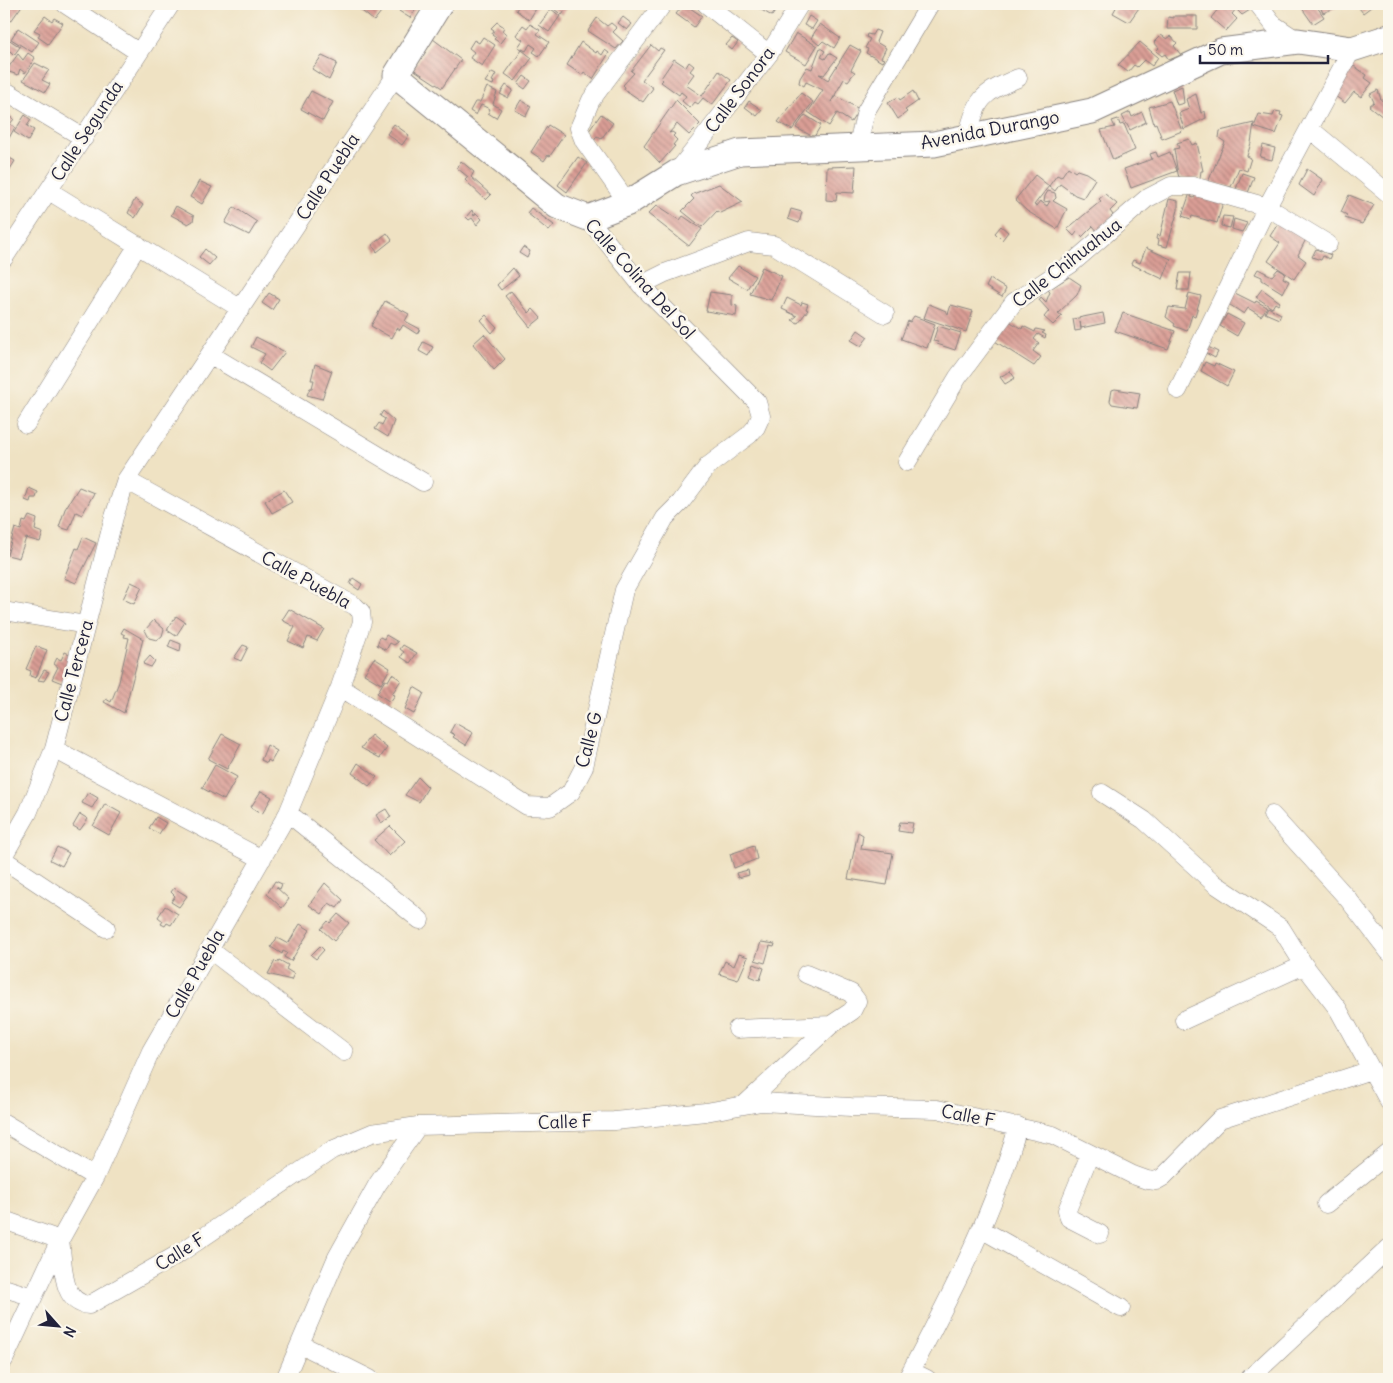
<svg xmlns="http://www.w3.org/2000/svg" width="1393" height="1383" font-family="Delius,sans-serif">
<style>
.building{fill:url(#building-back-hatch)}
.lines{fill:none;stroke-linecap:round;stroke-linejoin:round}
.street-casing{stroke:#88827f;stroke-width:19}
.secondary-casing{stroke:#88827f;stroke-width:27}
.street{stroke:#fff;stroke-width:18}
.secondary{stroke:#fff;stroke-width:25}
.labels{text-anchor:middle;stroke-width:5;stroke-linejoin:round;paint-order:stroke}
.street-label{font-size:18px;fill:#22223b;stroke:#fbf7ec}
</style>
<defs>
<pattern id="building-back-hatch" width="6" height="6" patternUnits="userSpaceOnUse" patternTransform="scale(1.25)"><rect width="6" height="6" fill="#da9e95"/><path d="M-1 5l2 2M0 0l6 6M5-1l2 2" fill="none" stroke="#b0807b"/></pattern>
</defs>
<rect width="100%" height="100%" fill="#fbf7ec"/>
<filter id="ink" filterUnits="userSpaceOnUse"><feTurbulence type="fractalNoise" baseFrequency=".02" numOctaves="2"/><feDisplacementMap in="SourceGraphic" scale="10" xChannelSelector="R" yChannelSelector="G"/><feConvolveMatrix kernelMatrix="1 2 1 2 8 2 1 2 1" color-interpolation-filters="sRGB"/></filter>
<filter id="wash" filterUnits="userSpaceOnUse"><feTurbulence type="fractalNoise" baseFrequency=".0096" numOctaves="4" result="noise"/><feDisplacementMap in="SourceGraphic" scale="20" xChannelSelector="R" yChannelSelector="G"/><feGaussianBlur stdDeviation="1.12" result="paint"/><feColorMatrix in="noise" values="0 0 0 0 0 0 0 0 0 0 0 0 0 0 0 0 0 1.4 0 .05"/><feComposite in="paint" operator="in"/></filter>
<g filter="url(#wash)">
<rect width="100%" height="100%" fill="#efe2c3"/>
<g id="blocks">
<!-- building -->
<path class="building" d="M4,4H23L11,21L4,17Z
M359,4H387L374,21L357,7Z
M404,4H410L417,8L410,18L399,11Z
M520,4H539L529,20L516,10Z
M547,4H570L562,15Z
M684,4L702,16L694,27L676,14Z
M751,4H780L772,16Z
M1118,4H1140L1141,5L1129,22L1113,13Z
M1222,4H1246L1250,10L1242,15L1236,9L1232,14L1237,19L1226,31L1211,18Z
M1299,4H1315L1324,17L1313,24Z
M1319,4H1344L1323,13Z
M1356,4H1375L1363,13Z
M551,9L560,16L549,32L539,25Z
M45,16L52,21L54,18L63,23L48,44L38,37L40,33L34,30Z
M809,16L817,21L812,29L804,25Z
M1174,16H1197V29H1167L1168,17L1174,18Z
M623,17L632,24L627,30L618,23Z
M597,18L607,26L611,23L617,28L613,32L623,41L616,49L588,31Z
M497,22L504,27L502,31L507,34L500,43L494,39L496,37L492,34L494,30L491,28Z
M530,24L540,30L537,34L549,42L539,56L533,52L536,48L530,44L526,51L518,47L523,40L516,35L523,25L527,28Z
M820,24L840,38L834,48L823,41L819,45L811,38Z
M18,28L39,42L32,52L11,39Z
M875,30L880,32L876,42L886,48L881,58L884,59L882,62L866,53L868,49L865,48L870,39L866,37L867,34L872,35Z
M796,33L817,46L806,64L785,52Z
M1161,35L1167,39L1171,36L1177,43L1174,46L1181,55L1169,60L1165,54L1162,56L1156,51L1159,48L1154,42Z
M4,36L20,47L14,55L10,51L4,61Z
M483,37L495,45L482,66L470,58L474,52L469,48L474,40L479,43Z
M732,38L738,42L732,50L726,45Z
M433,39L461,60L442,88L413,69Z
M581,42L596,53L597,51L602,55L605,50L609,53L593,79L584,72L582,75L567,65Z
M1140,42L1158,57L1152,66L1144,60L1137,67L1134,65L1128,72L1118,65Z
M651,45L658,51L660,48L664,50L642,80L653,88L643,102L624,89L625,87L623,85L634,73L631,71Z
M850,45L861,51L851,70L855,72L848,81L844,79L831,102L836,96L859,109L851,122L837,113L829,126L808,112L823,90L806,82L804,86L799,83L800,78L807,67L812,69L820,48L825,51L821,57L825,59L829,53L837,58L824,75L819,74L828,80Z
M522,50L532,58L515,81L505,74Z
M28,53L35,58L25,73L20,69L18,75L6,71L18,54L23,60Z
M322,56L337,63L329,80L312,69Z
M674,59L686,67L689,62L694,66L690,71L694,74L686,85L702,96L719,71L731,80L712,105L703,98L698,104L695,102L690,108L682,101L686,96L681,92L679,95L661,82L663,80L661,78Z
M35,63L49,70L42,80L50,84L45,92L23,80Z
M1354,66L1367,75L1365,78L1372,83L1361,97L1354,92L1345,103L1335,96L1350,68Z
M492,72L496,74L492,81L494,82L493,85L485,82Z
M524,76L531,81L525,89L518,84Z
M506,85L513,90L508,98L500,94Z
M1182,86L1184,103L1177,105L1172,90Z
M487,87L497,92L493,104L501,109L496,118L488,113L490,109L481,105L476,115L470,111L475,102H480Z
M1378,90L1381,100L1389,105V110L1383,117L1369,106L1374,102L1370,94Z
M311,91L333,102L323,121L301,109Z
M913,91L918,101L905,110L907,112L898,119L888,103L898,97L900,100Z
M801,93L813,102L792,130L778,122Z
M1196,94L1201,113L1205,111L1206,118L1184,129L1179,113L1189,109L1186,99Z
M521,100L531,106L526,116L515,110Z
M676,100L700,124L689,135L677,124L669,133L672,132L675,134L673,136L677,140L673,145L675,146L660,163L644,146Z
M749,101L762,110L757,116L745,107Z
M1170,101L1182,131L1162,139L1156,123L1154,124L1149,107Z
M1275,111L1281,112L1280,115L1283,116L1276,134L1254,127L1259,114L1273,116Z
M1130,112L1132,117L1142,112L1146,122L1130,130L1122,116Z
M601,114L613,123L601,139L597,136L594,141L586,135Z
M9,115L14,119L10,124L15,127L9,138L4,134V117L7,118Z
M25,115L31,120L27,126L34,130L28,141L14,132Z
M805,115L821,125L814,137L796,128Z
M1118,119L1120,125L1124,124L1135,150L1113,160L1101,130L1115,127L1112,121Z
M1254,123L1251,143L1247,156L1251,158L1247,171L1239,168L1231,187L1208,182L1225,142L1219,138L1220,131Z
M394,124L409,135L402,145L387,134Z
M548,125L564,135L550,156L548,155L544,161L531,152Z
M1189,139L1192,145L1197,143L1203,171H1201L1200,178L1188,179L1179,177L1178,174L1174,149L1179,148L1177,143Z
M1263,145L1275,148L1272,160L1260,157Z
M1156,152L1158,157L1170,152L1177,171L1131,188L1124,169L1152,159L1150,154Z
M4,155L15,161L7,174L4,172Z
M578,157L587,163L567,192L558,185Z
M461,161L474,172L471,177L491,195L486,200L465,180L468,177L457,168Z
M856,166L854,193L837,192L836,201L826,200L827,167Z
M1068,167L1075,172L1077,170L1086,173L1095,179L1083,198L1075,195L1060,184L1055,191L1049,186L1034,205L1036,206L1040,201L1047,206L1050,201L1044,202L1045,196L1048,191L1055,193L1056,198L1053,201L1067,209L1057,229L1027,211L1015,200L1035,175L1049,186L1057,175L1061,177Z
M1307,169L1323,180L1314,196L1299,185Z
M1242,173L1254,177L1248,193L1236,189Z
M199,181L212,187L202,204L190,197Z
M719,184L743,202L720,213L717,211L702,227L682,211L694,199L691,196L693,194Z
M1190,193H1192L1191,197L1194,198L1196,194L1223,202L1217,223L1192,216L1191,219L1182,216Z
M1105,194L1117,204L1110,211L1113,215L1098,232L1093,226L1082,237L1077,232L1074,236L1067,229L1101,201L1099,199Z
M1349,195L1374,205L1362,224L1345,218L1347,215L1341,212Z
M135,199L143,205L135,218L128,213Z
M1169,199L1178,201V210L1167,247L1158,245L1159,240L1156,239L1157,235L1160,236Z
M657,205L680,220L683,216L702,229L689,246L648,214Z
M176,206L194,216L193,221L188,224L171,215Z
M234,207L257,222L249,235L225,223Z
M531,208L554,225L549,231L527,213Z
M791,209L802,212L799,223L788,219Z
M472,210L474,216L476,213L482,219L477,225L472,218L469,220L466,217Z
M1223,216L1233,217L1230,228L1221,226Z
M1234,219L1247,223L1242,232L1232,229Z
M1281,219L1306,239L1298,255L1306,261L1294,279L1268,261L1280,243L1270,236Z
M1001,226L1008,232L1002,240L995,233Z
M387,233L392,240L377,252L372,245Z
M523,247L530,251L527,258L519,253Z
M1146,248L1171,259L1163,279L1131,264L1133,260L1140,263Z
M205,249L215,258L209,265L199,257Z
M1316,249L1331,255L1329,259L1323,256L1321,260L1312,257Z
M738,266L755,276L747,289L728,278Z
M762,267L782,276L771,300L750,294Z
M513,268L519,276L501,290L497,285Z
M1258,269L1272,276L1278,269L1285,273L1283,278L1289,281L1283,293L1262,280V277L1255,274Z
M1180,273H1191L1189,290H1177Z
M1069,277L1081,285L1077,295L1058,313L1062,316L1053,325L1044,317L1049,311L1039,300L1041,297L1046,302L1050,292L1048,290Z
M990,279L1006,289L1002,297L986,287Z
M1262,289L1280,302L1278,305L1275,303L1272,308L1256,297Z
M511,291L529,313L533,309L541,318L530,327L505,296Z
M710,292L732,295V305L737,306L736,316L706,311Z
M1233,292L1255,303L1256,301L1267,307L1261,316L1248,308L1244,314L1227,303Z
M269,293L279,299L272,310L262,303Z
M1189,293L1201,296L1195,316L1192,315L1187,331L1174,326L1175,324L1166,317L1169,307L1185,309Z
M787,298L801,305L802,302L808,304L806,309L808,310L798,323L792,320L797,316L782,309Z
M385,301L409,314L405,321L420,329L417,334L403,325L400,330L397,328L392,338L371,326Z
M929,304L946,311L948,314L951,305L973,311L966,332L924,318Z
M1268,307L1281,314L1279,319L1265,313Z
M1103,313L1105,323L1081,328L1080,321L1081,330L1075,331L1073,319Z
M1123,313L1175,331L1168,349L1115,331Z
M1227,314L1244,323L1237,336L1220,326Z
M486,315L497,327L492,333L481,320Z
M914,316L935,324L927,348L901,339L908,321L910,322Z
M1009,321L1022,329L1023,326L1035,332L1036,329L1045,331L1042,333L1046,335L1045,338L1038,334L1034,339L1039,343L1033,351L1041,357L1034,366L990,338Z
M938,326L961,333L955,350L937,344L938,342L933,341Z
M858,330L868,337L861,346L851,340Z
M484,334L505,359L494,370L473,344Z
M256,337L285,352L270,371L259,363L265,354L251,347Z
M423,342L433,347L428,356L419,351Z
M1206,346L1218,352L1215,358L1204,352Z
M1205,362L1214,366L1215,363L1234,372L1227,386L1201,371Z
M315,364L332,371L322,399L307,395L310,388H312L314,380H311Z
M1010,371L1015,378L1005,384L1000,377Z
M1115,389L1140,393L1137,408L1112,404L1110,401L1112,390Z
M383,411L394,421L388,437L375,429L379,423L382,425L385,419L380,416Z
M79,487L94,493L82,515L76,512L69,530L59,527L65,509Z
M29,488L38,492L36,498H31L30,502L25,500Z
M284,490L292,502L272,513L265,501Z
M29,516L37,519L35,530L43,533L40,542L26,538L19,558L7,555L15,528L21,530L23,521L26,522Z
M83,537L96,543L76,583L64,578L76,548L78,549Z
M353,578L362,584L359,590L350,584Z
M131,582L142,587L134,604L123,599Z
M289,609L324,629L317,641L308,637L303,648L288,641L295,627L282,620Z
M176,616L185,622L176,636L167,630Z
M154,620L164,629L162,636L157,640L149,638L145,630Z
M124,628L143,639L124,713L104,702L106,699L111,702L119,682L129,638L124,637L125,635L121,633Z
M386,635L398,642L394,645L390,643L386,650L377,645L380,637L384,639Z
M171,640L181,644L180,652L168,647Z
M243,645L248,647L241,661L234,658Z
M403,645L417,653L410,663L401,657L404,652L400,649Z
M36,646L47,650L36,678L30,676L31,671L26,669Z
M65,652L74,656L62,683L52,679L58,667L54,664L57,658L61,660Z
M150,656L155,661L151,667L143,664Z
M374,658L390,668L381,684L364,674Z
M44,670L49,672L44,681L38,680Z
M392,674L401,680L392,694L395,695L390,702L377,693L385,680L388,681Z
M414,687L424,693L414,714L405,709Z
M455,723L473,733L466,745L453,737L455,735L450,732Z
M222,734L241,744L227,769L208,759Z
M371,735L387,748L380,758L361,748Z
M267,745L277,751L271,762L268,760L267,763L261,760Z
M358,763L377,777L369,786L352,773Z
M215,765L237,777L224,800L202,788Z
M418,777L428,787L419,802L405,795Z
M261,791L272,797L262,814L251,807Z
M88,792L98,798L92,808L82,803Z
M105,804L121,813L109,835L93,826Z
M386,809L391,817L381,823L376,815Z
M80,814L88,819L80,830L73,826Z
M156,817L166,823L159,834L149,828Z
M900,822L913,823L911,833L898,831Z
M390,826L405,841L389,856L374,840Z
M858,832L863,835L861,849L893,853L887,885L848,879Z
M754,846L757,859L734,868L730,854Z
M57,847L69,853L62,866L50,860Z
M748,870L749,875L738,878L736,873Z
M275,881L282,884L280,889L276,887L289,899L282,908L267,894Z
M325,883L343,900L337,908L329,903L322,914L309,905Z
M174,888L187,896L179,907L171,902L175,896L171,892Z
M165,906L178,914L171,925L167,923L165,926L161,924L163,921L158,917Z
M338,914L349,923L334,941L321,929L328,921L330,923Z
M300,924L310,930L291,961L284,957L287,953L283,951L282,954L271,947L277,938L288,944Z
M761,942L775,944L774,947L770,946L765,963L755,960Z
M320,946L324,950L316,959L311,955Z
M739,954L748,957L738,980L719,974L725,961L734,966Z
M279,960L288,965L286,969L294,974L291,980L268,974L275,961L277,963Z
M754,964L764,968L760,980L750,976Z"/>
</g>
</g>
<g filter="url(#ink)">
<use href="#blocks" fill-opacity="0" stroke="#88827f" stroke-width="1"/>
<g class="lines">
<defs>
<path id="street" d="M65,4L138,52
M706,4L769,54
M1258,4L1274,25L1298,41
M4,90L84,138
M1310,129L1389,194
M967,137C978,98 980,94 1018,78
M857,148L866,111L930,4
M676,173L769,54L800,4
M49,191L241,309
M628,203L584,141L579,128L591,100L663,4
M4,258L171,4
M641,285L665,273L749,242L774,245L885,314
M211,355L423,482
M1178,390L1267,207L1352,49
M26,424L138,245
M907,462L958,377L1014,302L1071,264L1146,199L1171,186H1193L1267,207L1328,244
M4,611L86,625
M340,687L527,806L550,807L571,792L584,767L624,590L665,518L681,502L708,466L749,435L756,427L761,416L757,402L641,285L588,218
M54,749L262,859
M1102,793L1144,820L1215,884L1281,928L1304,965L1338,1009L1389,1102
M288,813L420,920
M1272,815L1348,899L1389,952
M4,855L28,813L54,749L114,517L126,480L396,75
M4,860L106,928
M210,950L344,1052
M1184,1020L1304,965
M737,1029L831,1025
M744,1105L831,1025L852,1011L857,1001L851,993L806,974
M4,1123L95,1177
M1090,1154L1067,1210L1069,1218L1100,1234
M1326,1204L1389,1153
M4,1220L60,1240C64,1264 60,1303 89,1305L180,1253L332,1150L372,1133L418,1126L614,1121L706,1112L761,1102L851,1107L937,1109L1053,1135L1133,1175L1147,1180L1156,1181L1163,1177L1220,1119L1371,1070
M981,1229L1121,1308
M4,1288L33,1297
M300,1344L370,1379
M4,1360L60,1240L95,1177L151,1051L288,813L340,687L362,622L361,612L355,606L126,480
M911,1371L927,1379
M285,1379L337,1257L377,1185L418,1126
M907,1379C949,1298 994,1215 1018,1126
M1249,1379L1389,1248"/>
<path id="secondary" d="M440,4L396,75L557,206L588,218L628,203L676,173L740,152L934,144L1092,111L1221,51L1298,41L1352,49L1389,37"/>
</defs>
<!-- street casing -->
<use href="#street" class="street-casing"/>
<!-- secondary casing -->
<use href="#secondary" class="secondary-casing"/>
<!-- street -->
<use href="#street" class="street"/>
<!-- secondary -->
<use href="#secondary" class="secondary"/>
</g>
</g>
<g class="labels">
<!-- street labels -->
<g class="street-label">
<text transform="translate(740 90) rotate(-53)" y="6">Calle Sonora</text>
<text transform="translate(990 130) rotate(-11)" y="6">Avenida Durango</text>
<text transform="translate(87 131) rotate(-57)" y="6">Calle Segunda</text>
<text transform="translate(328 177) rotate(-57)" y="6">Calle Puebla</text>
<text transform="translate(1067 263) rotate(-38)" y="6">Calle Chihuahua</text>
<text transform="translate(640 279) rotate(48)" y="6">Calle Colina Del Sol</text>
<text transform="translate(306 580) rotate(29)" y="6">Calle Puebla</text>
<text transform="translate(74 671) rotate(-75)" y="6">Calle Tercera</text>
<text transform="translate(589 740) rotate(-75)" y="6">Calle G</text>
<text transform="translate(195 974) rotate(-60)" y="6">Calle Puebla</text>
<text transform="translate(968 1116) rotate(11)" y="6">Calle F</text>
<text transform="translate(565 1122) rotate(-2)" y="6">Calle F</text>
<text transform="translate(180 1252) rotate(-32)" y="6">Calle F</text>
</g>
</g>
<!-- margin -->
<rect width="1393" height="1383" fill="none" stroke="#fbf7ec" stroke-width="20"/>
<!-- north arrow -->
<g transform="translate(58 1326) rotate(117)" stroke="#fbf7ec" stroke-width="4" paint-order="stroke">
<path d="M0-4L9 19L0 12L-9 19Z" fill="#22223b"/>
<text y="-8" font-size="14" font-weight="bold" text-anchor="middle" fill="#22223b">N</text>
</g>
<!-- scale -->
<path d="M1200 55v8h128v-8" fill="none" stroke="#22223b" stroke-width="2.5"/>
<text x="1208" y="55" font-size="15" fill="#22223b" stroke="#fbf7ec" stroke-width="4" paint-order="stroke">50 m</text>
</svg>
